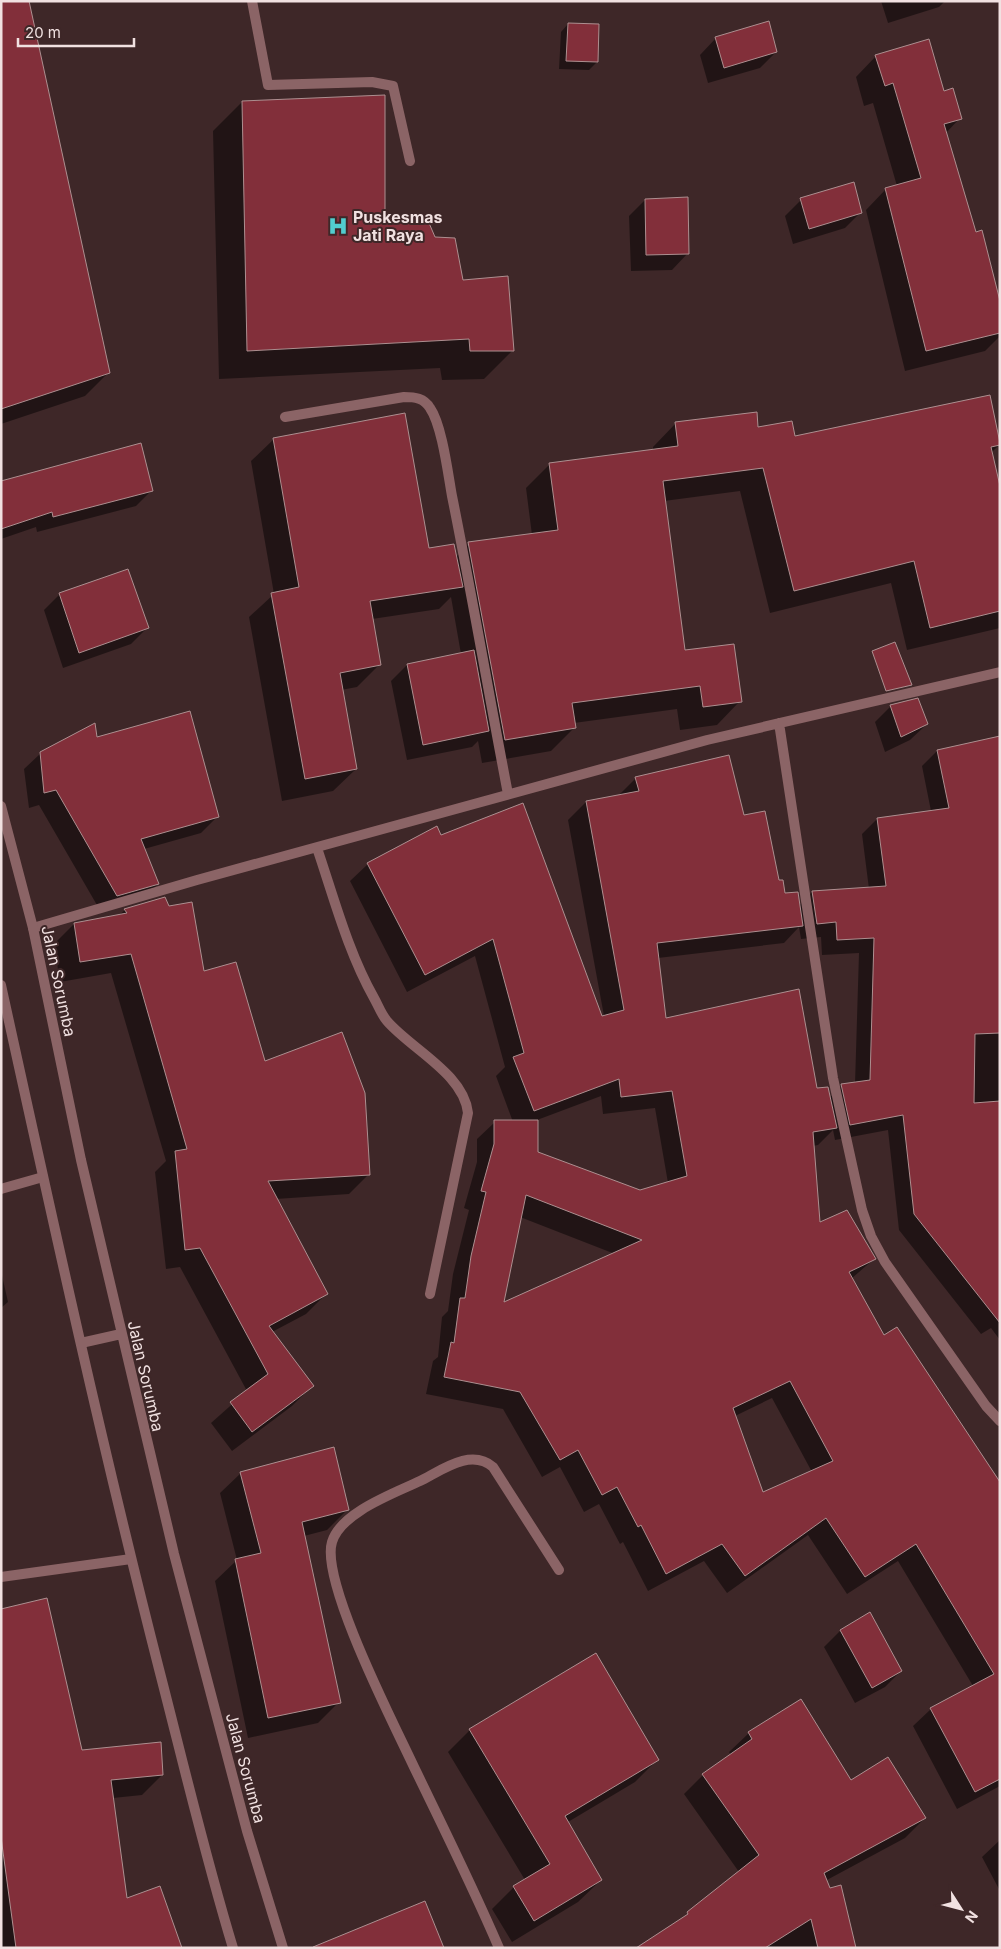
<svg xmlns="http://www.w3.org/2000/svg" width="1001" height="1949" font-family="Inter,sans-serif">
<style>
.shadow{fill:#0007;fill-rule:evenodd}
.building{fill:#822f3a;stroke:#ad8f90;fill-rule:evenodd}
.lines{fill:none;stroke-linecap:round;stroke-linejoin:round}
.service{stroke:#8b6466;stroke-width:10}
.minor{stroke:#8b6466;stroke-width:10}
.tertiary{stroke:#8b6466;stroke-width:10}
.labels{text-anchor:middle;stroke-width:4;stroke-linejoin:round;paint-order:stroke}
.poi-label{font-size:16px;font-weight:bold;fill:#f1e1e1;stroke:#3e2728;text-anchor:start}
.street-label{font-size:16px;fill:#f1e1e1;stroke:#3e2728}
</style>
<rect width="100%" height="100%" fill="#3e2728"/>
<!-- shadow -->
<path class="shadow" d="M1,1L108,373L85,396L1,424Z
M881,1H945L939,7L888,23Z
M568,24L597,62L589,70L559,69L561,32Z
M716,38L776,52L760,68L708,83L700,55Z
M876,56L943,92L960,118L946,133L975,233L1000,306V336L985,351L905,371L866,210L886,189L897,186L873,103L864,106L856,77Z
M242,102L384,216L434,238L462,281L513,350L484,379L442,380L440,368L219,379L213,131Z
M645,200L688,253L672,270L631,271L629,216Z
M801,200L861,212L845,228L793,244L785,216Z
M676,423L757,428L794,438L999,445L991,453L1000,491V628L907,650L891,583L770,613L740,491L664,501L684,652L740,701L717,725L680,730L677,709L574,723L575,727L551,751L482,763L478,741L472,747L407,760L391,681L407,665L461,654L451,597L439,609L372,619L379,665L357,687L341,690L356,769L333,791L282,801L249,617L274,594L251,461L274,439L428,549L456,557L469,544L532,535L526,488L550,464L653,450V447Z
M140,444L152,490L136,506L37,532L36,527L1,539V482Z
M60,594L147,628L131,644L63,668L44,610Z
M891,706L927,724L910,740L885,752L875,722Z
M1000,738V1340L991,1328L981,1334L899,1230L888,1130L835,1140L833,1130L818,1145L813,1146L819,1224L874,1259L851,1279L1000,1628V1786L957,1809L913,1726L931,1709L973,1686L898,1561L847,1594L808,1535L727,1593L704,1561L648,1591L623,1542L620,1544L599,1504L584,1512L560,1467L542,1477L503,1409L426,1394L433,1361L438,1357L442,1317L448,1311L453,1274L469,1210L464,1208L477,1162V1139L495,1122H513L496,1076L505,1067L475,956L407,992L350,881L368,864L440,837L601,1017L604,1016L568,820L586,802L618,796L636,778L743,817L784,894L799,906L812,892L869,889L862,834L877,819L931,811L922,766L937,751ZM799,927L801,939L821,937L822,955L859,953L855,1084L842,1086L829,1098L816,1090L665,1019L658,958L784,943ZM601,1096L603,1114L655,1108L668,1183L640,1191L537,1153V1120ZM520,1217L615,1254L502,1304ZM772,1398L812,1472L763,1493L735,1416Z
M96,739L217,817L201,833L144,849L158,884L142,900L101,912L39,805L29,808L24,769L41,753Z
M164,898L203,973L264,1063L369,1174L349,1194L276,1199L326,1294L306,1314L272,1332L312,1386L292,1406L232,1451L211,1423L247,1391L180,1267L166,1269L155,1172L166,1161L111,973L60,982L54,944L74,924L118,916L125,910Z
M1,1271L8,1302L1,1308Z
M241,1473L348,1509L327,1530L304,1536L339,1702L318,1723L248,1738L215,1581L237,1560L220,1493Z
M1,1610L81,1751L162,1775L142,1795L113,1798L126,1899L181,1948H1Z
M840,1631L901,1671L885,1687L855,1703L824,1647Z
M470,1730L657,1760L635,1782L568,1822L601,1880L578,1902L512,1942L492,1909L514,1887L525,1880L448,1752Z
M749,1733L925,1818L905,1838L825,1881L855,1948H639L679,1921L739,1872L684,1794L703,1775L731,1755L729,1752Z
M1000,1840V1891L982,1857Z"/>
<!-- building -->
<path class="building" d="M1,1H29L110,373L1,409Z
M769,21L777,52L724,68L715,37Z
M568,23L599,24L598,62L566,61Z
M929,39L944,91L953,88L962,119L944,124L976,232L982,230L1000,301V333L926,351L885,188L921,178L893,83L885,86L875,55Z
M385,95V214L426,216L435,237L455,238L463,280L508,276L514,351H470L469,339L247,351L242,101Z
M854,182L862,213L809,229L800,198Z
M688,197L689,254L646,255L645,199Z
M990,395L1000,443V445L991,447L1000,486V611L930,628L914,561L794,591L763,468L663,481L685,650L734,644L742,702L703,707L700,686L572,703L576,728L505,740L468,542L558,530L549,463L678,446L675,422L757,412L758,427L792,421L795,436Z
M405,413L429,548L454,544L463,587L370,601L381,665L340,673L357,769L305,779L271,593L299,587L273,438Z
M141,443L153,491L53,517L52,512L1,529V481Z
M128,569L149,628L79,653L59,593Z
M895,642L912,685L886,691L872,651Z
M474,650L489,731L423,745L407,664Z
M918,698L928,724L901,737L890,705Z
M190,711L219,817L141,839L159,884L117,896L56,790L44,793L40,752L95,723L97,737Z
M1000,736V1033L975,1034L974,1103L1000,1101V1323L914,1214L903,1115L850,1125L841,1084L870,1080L874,938L837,940L836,922L817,924L812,891L886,886L877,818L949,808L937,750Z
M729,755L744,815L765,811L779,880H783L785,893L798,892L803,926L657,943L666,1018L799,989L817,1088L828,1087L837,1128L813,1132L820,1222L847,1210L876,1259L849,1272L884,1335L897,1327L1000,1482V1779L975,1792L930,1708L994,1674L916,1544L865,1577L826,1518L745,1576L722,1544L666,1574L641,1525L638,1527L617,1487L602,1495L578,1450L560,1460L520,1392L444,1377L451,1342L454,1343L460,1298H465L471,1256L486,1192L481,1191L494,1144V1120H538V1152L640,1190L687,1176L672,1091L621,1097L619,1079L534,1111L513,1057L524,1053L493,939L425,975L367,863L437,826L441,835L523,803L602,1016L624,1010L586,801L639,791L635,777ZM526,1195L642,1240L504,1302ZM790,1381L833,1461L763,1492L733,1408Z
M165,897L169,906L192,902L204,971L236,962L265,1061L342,1032L365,1093L370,1175L268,1181L328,1294L269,1326L314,1386L252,1432L230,1402L268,1374L200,1248L185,1250L175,1151L187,1149L131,954L80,962L74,923L127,913L124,909Z
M334,1447L349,1510L302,1522L341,1703L268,1718L235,1559L261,1553L240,1472Z
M47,1598L82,1750L161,1742L163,1775L111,1780L127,1898L160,1886L182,1948H16L1,1837V1609Z
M870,1612L902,1671L872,1688L840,1630Z
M596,1653L659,1760L565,1816L602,1880L534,1921L513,1886L550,1864L469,1729Z
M801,1699L851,1780L888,1757L926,1818L824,1873L830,1888L841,1885L856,1948H818L811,1919L765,1948H636L688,1914L687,1912L759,1855L702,1774L752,1739L748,1732Z
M425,1901L444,1948H313V1947Z"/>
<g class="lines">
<!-- service -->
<path class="service" d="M252,1L268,85L372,82L393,86L410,161"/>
<!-- minor -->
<path class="minor" d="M285,417L404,397C415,397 424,398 430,408C442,425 448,474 452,496C472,595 489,695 508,794
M779,723L833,1078L862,1210L871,1236L885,1262L986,1406L1000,1421
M317,848C334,898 348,952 374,998C378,1005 381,1014 387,1021C411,1049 464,1074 468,1113L430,1294
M33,928L197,880L707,740L1000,672
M1,1189L43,1177
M1,1577L131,1559
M499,1948C473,1887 443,1827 414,1767C395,1726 320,1581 332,1542C341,1512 395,1493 420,1481C442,1470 471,1448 493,1467L559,1570"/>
<!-- tertiary -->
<path class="tertiary" d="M1,806L33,928L81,1160L174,1554L247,1831L283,1948
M1,985C51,1213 101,1442 159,1669C183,1762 205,1856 233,1948
M81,1343L121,1334"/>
</g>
<!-- icons -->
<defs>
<symbol id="hospital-bare" viewBox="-9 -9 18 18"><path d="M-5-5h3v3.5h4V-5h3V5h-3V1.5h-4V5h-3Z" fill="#52cdce" stroke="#3e2728" stroke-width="2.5" paint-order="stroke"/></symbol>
</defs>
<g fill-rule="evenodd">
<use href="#hospital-bare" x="324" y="212" width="28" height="28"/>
</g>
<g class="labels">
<!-- poi labels -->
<g class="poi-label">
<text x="353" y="223">Puskesmas<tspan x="353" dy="18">Jati Raya</tspan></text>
</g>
<!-- street labels -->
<g class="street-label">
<text transform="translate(59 981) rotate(78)" y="6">Jalan Sorumba</text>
<text transform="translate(146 1376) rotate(77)" y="6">Jalan Sorumba</text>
<text transform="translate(246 1768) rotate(75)" y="6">Jalan Sorumba</text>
</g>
</g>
<!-- border -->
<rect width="1001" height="1949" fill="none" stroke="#f1e1e1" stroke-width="5"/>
<!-- north arrow -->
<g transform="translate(961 1909) rotate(126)" stroke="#3e2728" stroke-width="4" paint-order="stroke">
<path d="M0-4L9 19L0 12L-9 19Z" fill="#f1e1e1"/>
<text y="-8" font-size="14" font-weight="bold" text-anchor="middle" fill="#f1e1e1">N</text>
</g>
<!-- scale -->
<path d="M18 38v8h116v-8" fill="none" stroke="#f1e1e1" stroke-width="2.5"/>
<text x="25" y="38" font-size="15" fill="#f1e1e1" stroke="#3e2728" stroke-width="4" paint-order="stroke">20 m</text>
</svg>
